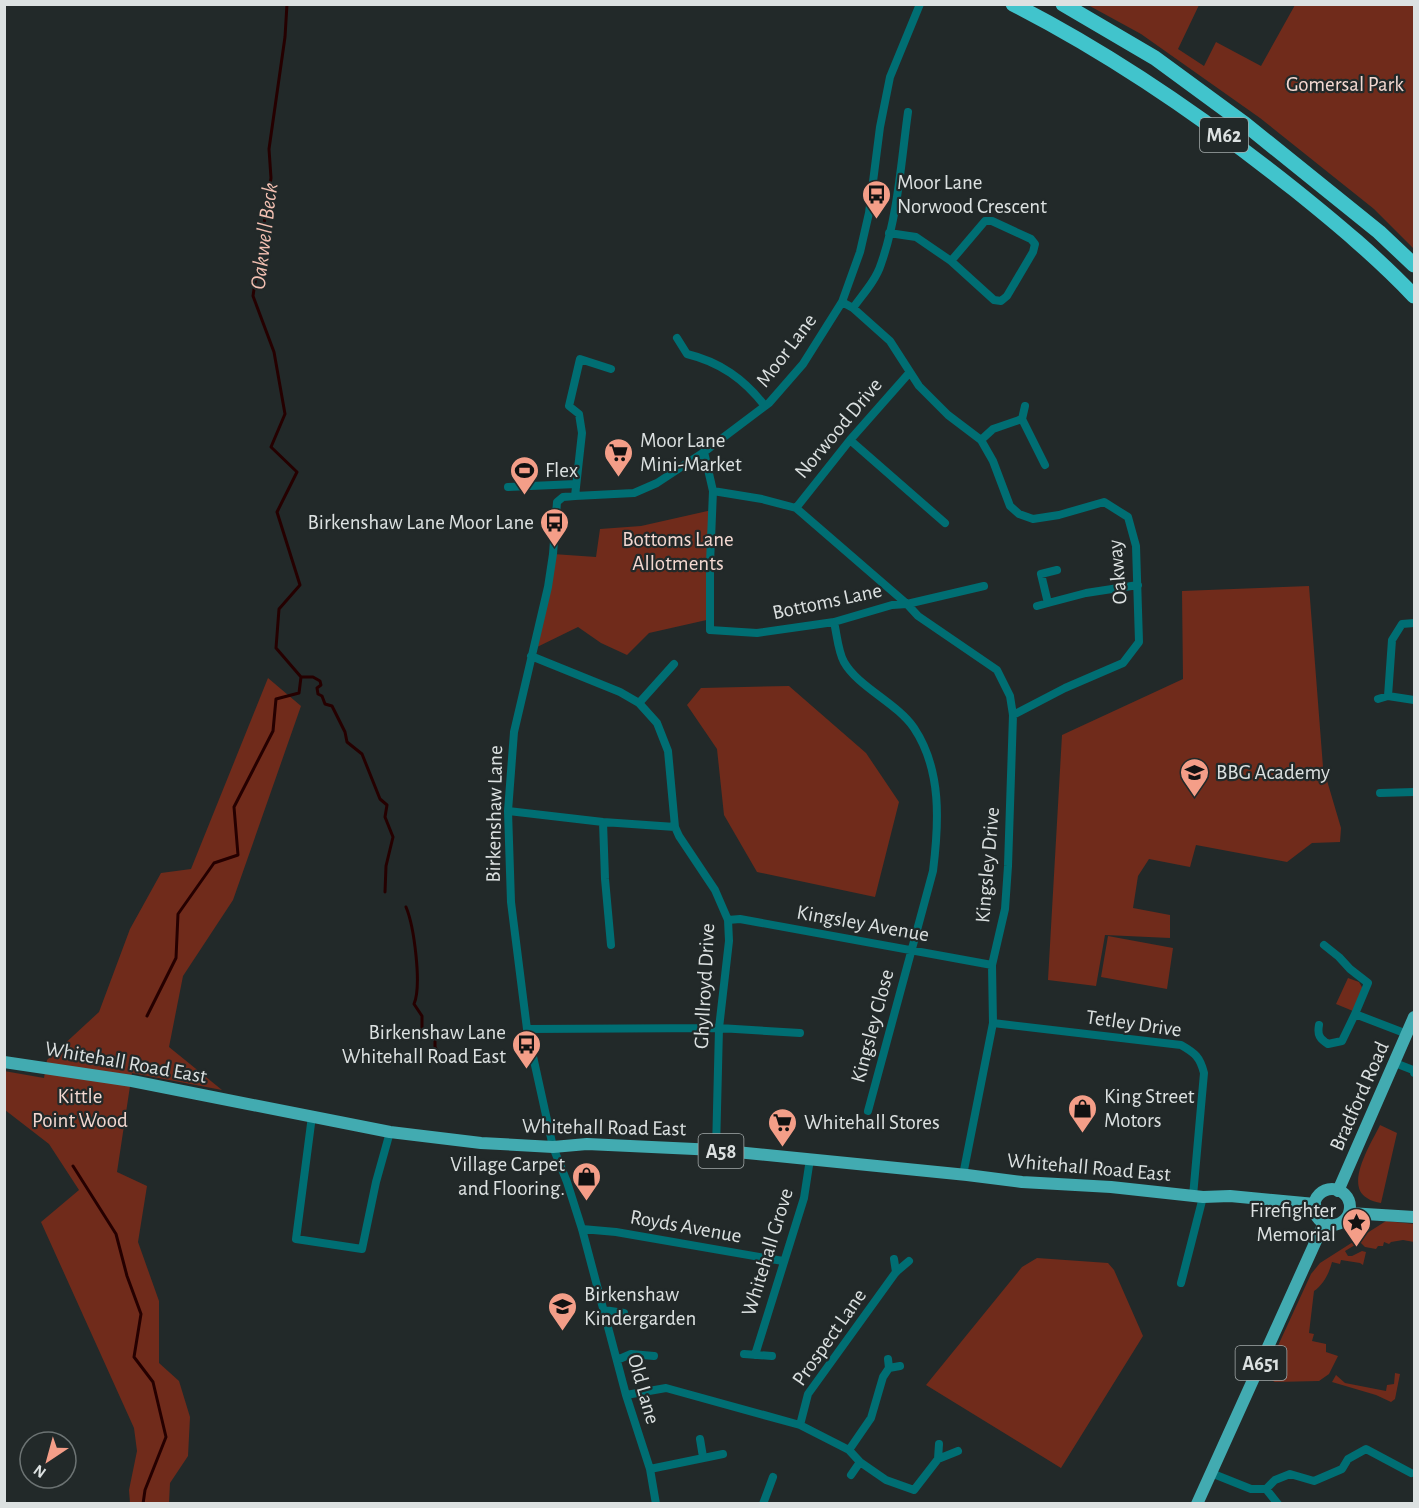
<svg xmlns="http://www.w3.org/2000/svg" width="1419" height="1508" font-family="'Alegreya Sans',sans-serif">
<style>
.green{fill:#702b1b}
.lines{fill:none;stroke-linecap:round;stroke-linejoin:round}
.stream{stroke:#250000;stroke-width:3}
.street{stroke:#006e73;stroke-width:8}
.primary{stroke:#42abb1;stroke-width:12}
.highway{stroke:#41c4cc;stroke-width:15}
.labels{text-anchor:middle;stroke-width:4.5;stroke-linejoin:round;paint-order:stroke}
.shield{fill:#222929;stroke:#a4aaaa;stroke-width:1.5}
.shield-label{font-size:20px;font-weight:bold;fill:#dce1e1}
.park-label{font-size:21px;fill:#f3d8d1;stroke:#222929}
.poi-label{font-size:21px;fill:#dce1e1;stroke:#222929;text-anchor:start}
.street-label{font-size:21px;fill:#dce1e1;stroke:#222929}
.water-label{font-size:22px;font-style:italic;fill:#f3c0b2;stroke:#222929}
</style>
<rect width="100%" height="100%" fill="#222929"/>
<!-- green -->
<path class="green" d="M1088,5H1199L1178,49L1204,66L1216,42L1261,66L1295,5H1414V249L1374,209L1260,118L1141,34Z
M712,510L711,619L649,633L627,655L601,643L578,627L533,649L553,554L596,557L600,529L641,526Z
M1309,586L1323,767L1341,828L1340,842L1312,843L1287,862L1196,845L1190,867L1149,859L1138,876L1133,908L1170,915V938L1105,935L1096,986L1048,980L1062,735L1183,679L1182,591Z
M268,678L301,706L233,900L183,976L169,1047L222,1090L132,1073L117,1172L147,1186L138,1242L159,1301V1363L179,1381L190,1417L188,1456L170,1483L169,1503H130L129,1490L137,1451L134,1428L41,1222L79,1190L49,1144L5,1110L4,1071L44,1078L47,1060L99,1012L130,929L161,873L191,869Z
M789,686L866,753L899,802L875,897L757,872L724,815L717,749L687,705L701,688Z
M1108,936L1173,948L1167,989L1101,977Z
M1348,978L1359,982L1363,989L1353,1011L1336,1004Z
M1380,1125L1397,1133L1381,1203C1376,1202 1371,1201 1367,1198C1344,1185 1372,1142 1380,1125Z
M1386,1221L1414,1224V1242L1403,1240L1391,1242L1389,1244L1384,1242L1383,1246H1378L1376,1249L1365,1247L1360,1242L1345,1251L1348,1256H1352L1362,1251L1366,1252L1363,1265L1360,1263L1341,1260L1340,1264L1332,1262C1329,1274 1323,1285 1314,1291L1309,1333L1314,1334L1312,1341L1326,1344V1352L1338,1356L1329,1374L1319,1381L1275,1382L1264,1376L1311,1274L1320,1263Z
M1037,1258L1108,1263L1114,1270L1143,1336L1061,1468L926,1385L1022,1267Z
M1395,1373L1400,1374L1395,1399L1391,1402L1376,1395L1332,1382L1336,1375L1345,1383L1386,1391L1387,1385L1394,1384Z"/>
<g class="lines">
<!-- stream -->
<path class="stream" d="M287,4L285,37L269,149L271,178L253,296L274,352L285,414L271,447L297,472L277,512L300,585L279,609L276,648L301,677
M301,677H313L320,681L321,685L317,688L318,694L322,696L325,704L332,706L345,732L347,742L362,754L380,799L387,805L385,817L393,837L386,866L385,892
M406,907C414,926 422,985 414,1004L422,1016V1029L435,1039V1047L438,1052
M147,1016L176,958L178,914L214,863L238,855L234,807L273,731L276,699L299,693L301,677
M73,1166L116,1234L127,1276L141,1314L134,1357L153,1382L166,1437L145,1490L143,1504"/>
<!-- street -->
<path class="street" d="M889,233L916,237L951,261L985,221H992L1031,239L1035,244L1033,252L1007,296L1001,301L994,300L951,261
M842,302L853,308C863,294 876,280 881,264C898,216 901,162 908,112
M853,308L890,341L919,386L948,415L981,440L993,461L1010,506L1019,514L1033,519L1059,515L1104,502L1128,517L1136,546L1139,642L1123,663L1065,688L1013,715
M677,338L687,354C720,362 744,379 765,406
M611,369L580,359L569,406L579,414L582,433L575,496L634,493L657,483L704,452L769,403L803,364L842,302L860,252L869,213L880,127L890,77L920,4
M1022,419L1025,406
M850,440L945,523
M981,440L993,429L1022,419L1045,465
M704,452L713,491L710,563V630L757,633L834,622L892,605L907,604L984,586
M508,487L576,484
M713,491L762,499L796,508L907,604L918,616L997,670L1010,696L1013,715L1008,866L1005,909L992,965L993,1023L963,1175
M575,496L563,497L557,502L553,554L548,587L514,732L508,811L511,902L527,1029L553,1147L567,1182L582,1229L626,1395L650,1469L656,1504
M796,508L850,440L910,372
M1057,570L1041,574L1048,603L1086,593L1138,585
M1037,606L1048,603
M834,622C837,635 838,651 844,662C858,687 897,703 914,728C942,770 939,823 933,871L868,1111
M1414,623L1402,624L1392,640L1388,696L1414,700
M531,656L620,692L639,703L657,723L668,751L675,827
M1378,699L1388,696
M639,703L674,664
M1380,793L1414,792
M508,811L603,822L675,827L679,836L715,890L728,920L729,941L719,1028L716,1150
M603,822L605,879L611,945
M728,920L740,919L992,965
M1324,945L1339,957L1350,969L1368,983L1355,1014
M993,1023L1181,1045C1195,1053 1200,1057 1204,1073L1193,1196
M1319,1025C1317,1035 1320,1039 1328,1044L1342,1041L1355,1014L1407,1034
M527,1029L719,1028L800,1033
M1395,1063L1413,1070L1414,1073
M312,1116L296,1239L362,1249L376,1182L390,1132
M582,1229L616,1232L783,1261
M894,1259L896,1272
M1181,1283L1203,1197
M604,1310L624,1313
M744,1354L772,1356
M755,1355L804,1198L810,1159
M617,1360L631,1354L654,1356
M889,1368L900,1366
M626,1395L666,1388L800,1425L849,1450L860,1462L886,1480L914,1490L938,1459L958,1451
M800,1425L808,1394L896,1272L909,1261
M700,1439L703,1457
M849,1450L871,1418L883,1377L889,1368L888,1359
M938,1459L939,1444
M650,1469L723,1454
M1211,1473L1251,1489H1266L1275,1480L1290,1474L1314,1481L1342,1469L1348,1459L1366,1449L1411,1473
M851,1475L860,1462
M1266,1489L1278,1504
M763,1504L773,1477"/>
<!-- primary -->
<path class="primary" d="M4,1062L132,1081L390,1132L481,1143L553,1147L587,1144L716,1150L967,1175L1022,1182L1111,1187L1203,1197L1230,1196L1315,1204
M1314 1207a18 18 0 1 1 36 0a18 18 0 1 1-36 0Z
M1338,1191L1414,1017
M1349,1213L1414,1217
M1197,1504L1324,1223"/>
<!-- highway -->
<path class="highway" d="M1013,4C1113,55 1207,120 1295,190C1336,223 1377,257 1414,296
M1063,4L1155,58L1245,124L1379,232L1414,265"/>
</g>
<!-- icons -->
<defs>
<symbol id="bus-pin" viewBox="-11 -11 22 30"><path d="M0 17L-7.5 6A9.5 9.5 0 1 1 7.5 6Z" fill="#f49e88" stroke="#222929"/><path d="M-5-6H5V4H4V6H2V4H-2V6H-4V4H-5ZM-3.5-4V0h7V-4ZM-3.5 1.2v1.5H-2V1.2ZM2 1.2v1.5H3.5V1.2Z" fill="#111"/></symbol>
<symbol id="supermarket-pin" viewBox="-11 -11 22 30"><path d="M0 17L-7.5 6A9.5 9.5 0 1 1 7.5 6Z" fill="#f49e88" stroke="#222929"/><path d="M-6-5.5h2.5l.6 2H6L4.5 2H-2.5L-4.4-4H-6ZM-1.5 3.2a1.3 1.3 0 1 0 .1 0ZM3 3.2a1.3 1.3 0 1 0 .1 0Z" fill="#111"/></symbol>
<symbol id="stadium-pin" viewBox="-11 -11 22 30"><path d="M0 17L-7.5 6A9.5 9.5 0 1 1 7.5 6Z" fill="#f49e88" stroke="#222929"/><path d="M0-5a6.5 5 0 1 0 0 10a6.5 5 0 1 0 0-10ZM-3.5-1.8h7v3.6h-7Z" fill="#111"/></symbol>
<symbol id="school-pin" viewBox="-11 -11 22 30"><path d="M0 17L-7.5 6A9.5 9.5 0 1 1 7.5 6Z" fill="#f49e88" stroke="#222929"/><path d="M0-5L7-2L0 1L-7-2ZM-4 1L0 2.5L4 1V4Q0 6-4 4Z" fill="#111"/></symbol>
<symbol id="shop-pin" viewBox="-11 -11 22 30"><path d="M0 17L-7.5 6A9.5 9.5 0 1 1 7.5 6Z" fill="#f49e88" stroke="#222929"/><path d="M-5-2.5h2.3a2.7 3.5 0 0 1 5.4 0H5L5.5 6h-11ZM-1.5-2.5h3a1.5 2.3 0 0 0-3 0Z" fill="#111"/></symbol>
<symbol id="sight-pin" viewBox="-11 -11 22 30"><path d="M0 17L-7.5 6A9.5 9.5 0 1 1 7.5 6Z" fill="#f49e88" stroke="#222929"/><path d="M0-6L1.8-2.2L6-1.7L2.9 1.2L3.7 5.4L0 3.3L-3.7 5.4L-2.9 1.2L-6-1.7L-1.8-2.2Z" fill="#111"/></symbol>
</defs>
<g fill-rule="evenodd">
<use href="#bus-pin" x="860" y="178" width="33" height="45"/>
<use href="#supermarket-pin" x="602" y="436" width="33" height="45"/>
<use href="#stadium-pin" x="508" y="454" width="33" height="45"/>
<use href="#bus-pin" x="538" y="506" width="33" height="45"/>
<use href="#school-pin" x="1178" y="756" width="33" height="45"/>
<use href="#bus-pin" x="510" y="1028" width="33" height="45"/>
<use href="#shop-pin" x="1066" y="1092" width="33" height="45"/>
<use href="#supermarket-pin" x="766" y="1106" width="33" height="45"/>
<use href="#shop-pin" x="570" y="1160" width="33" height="45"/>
<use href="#sight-pin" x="1340" y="1206" width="33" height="45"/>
<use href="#school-pin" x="546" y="1290" width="33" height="45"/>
</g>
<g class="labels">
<!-- shield labels -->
<g class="shield">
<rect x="1200" y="118" width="48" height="34" rx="4.5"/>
<rect x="698.5" y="1134" width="45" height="34" rx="4.5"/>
<rect x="1235.5" y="1346" width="51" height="34" rx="4.5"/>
</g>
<g class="shield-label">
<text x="1224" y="142">M62</text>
<text x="721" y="1158">A58</text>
<text x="1261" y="1370">A651</text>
</g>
<!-- park labels -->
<g class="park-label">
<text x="1345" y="91">Gomersal Park</text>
<text x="678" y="546">Bottoms Lane<tspan x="678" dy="24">Allotments</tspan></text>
<text x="80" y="1103">Kittle<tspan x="80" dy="24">Point Wood</tspan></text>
</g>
<!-- poi labels -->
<g class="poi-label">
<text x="897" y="189">Moor Lane<tspan x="897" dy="24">Norwood Crescent</tspan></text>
<text x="640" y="447">Moor Lane<tspan x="640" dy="24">Mini-Market</tspan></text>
<text x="545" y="477">Flex</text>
<text x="534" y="529" text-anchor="end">Birkenshaw Lane Moor Lane</text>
<text x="1216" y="779">BBG Academy</text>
<text x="506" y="1039" text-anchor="end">Birkenshaw Lane<tspan x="506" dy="24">Whitehall Road East</tspan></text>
<text x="1104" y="1103">King Street<tspan x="1104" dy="24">Motors</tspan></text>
<text x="804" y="1129">Whitehall Stores</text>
<text x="565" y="1171" text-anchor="end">Village Carpet<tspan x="565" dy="24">and Flooring.</tspan></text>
<text x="1336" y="1217" text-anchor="end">Firefighter<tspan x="1336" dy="24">Memorial</tspan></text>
<text x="584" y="1301">Birkenshaw<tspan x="584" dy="24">Kindergarden</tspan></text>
</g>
<!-- street labels -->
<g class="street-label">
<text transform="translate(786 350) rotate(-53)" y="7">Moor Lane</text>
<text transform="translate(838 428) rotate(-50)" y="7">Norwood Drive</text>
<text transform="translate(1117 572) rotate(-95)" y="7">Oakway</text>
<text transform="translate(827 601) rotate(-12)" y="7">Bottoms Lane</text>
<text transform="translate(494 814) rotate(-89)" y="7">Birkenshaw Lane</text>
<text transform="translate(987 865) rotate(-85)" y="7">Kingsley Drive</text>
<text transform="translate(863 923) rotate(10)" y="7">Kingsley Avenue</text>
<text transform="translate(704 986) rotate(-87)" y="7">Ghyllroyd Drive</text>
<text transform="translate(1134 1023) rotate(8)" y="7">Tetley Drive</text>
<text transform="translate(872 1026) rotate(-75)" y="7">Kingsley Close</text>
<text transform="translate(126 1062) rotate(10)" y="7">Whitehall Road East</text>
<text transform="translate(1359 1096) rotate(-66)" y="7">Bradford Road</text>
<text transform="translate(604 1127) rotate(1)" y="7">Whitehall Road East</text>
<text transform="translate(1089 1167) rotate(5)" y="7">Whitehall Road East</text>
<text transform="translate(686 1226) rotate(10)" y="7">Royds Avenue</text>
<text transform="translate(767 1252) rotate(-73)" y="7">Whitehall Grove</text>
<text transform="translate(829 1337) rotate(-55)" y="7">Prospect Lane</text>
<text transform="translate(644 1389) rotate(74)" y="7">Old Lane</text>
</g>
<!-- water labels -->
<g class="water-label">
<text transform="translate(263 236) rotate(-83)" y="8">Oakwell Beck</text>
</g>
</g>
<!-- border -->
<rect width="1419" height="1508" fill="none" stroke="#dce1e1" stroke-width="12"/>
<!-- north arrow -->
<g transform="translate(48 1460) rotate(216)"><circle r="28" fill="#222929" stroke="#6c7373" stroke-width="1.5"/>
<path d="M0-4.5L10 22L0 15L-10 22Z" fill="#f49e88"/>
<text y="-9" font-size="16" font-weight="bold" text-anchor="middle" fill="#dce1e1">N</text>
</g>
</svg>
